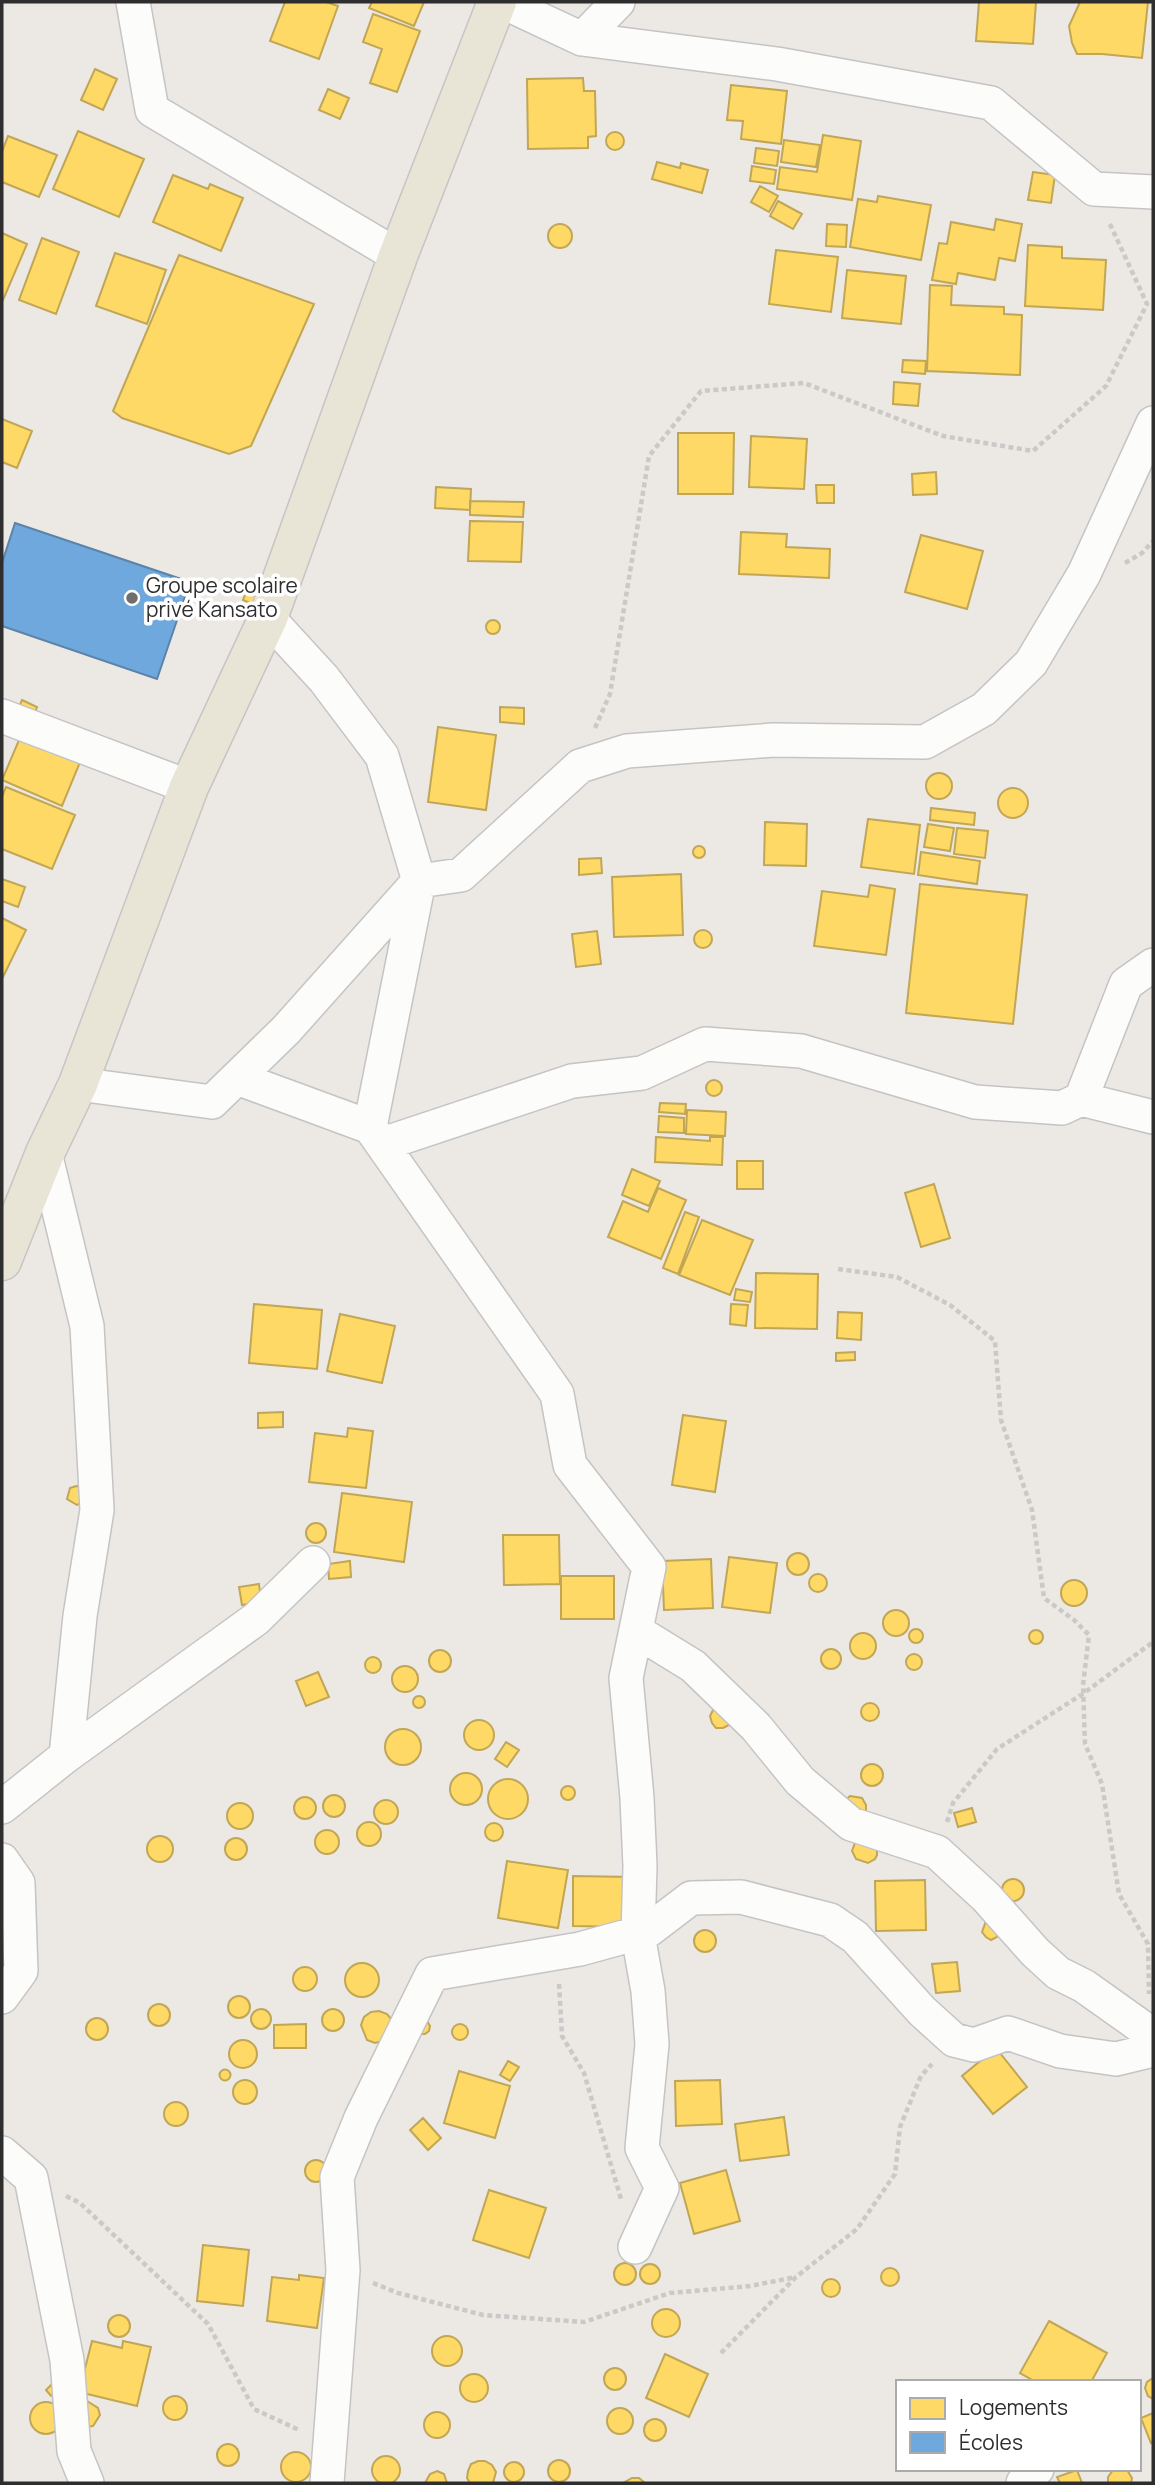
<svg xmlns="http://www.w3.org/2000/svg" width="1155" height="2485" font-family="Manrope,sans-serif">
<style>
.homes{fill:#ffd966;stroke:#c0a655;stroke-width:2}
.schools{fill:#6fa8dc;stroke:#5c83a8;stroke-width:2}
.lines{fill:none;stroke-linecap:round;stroke-linejoin:round}
.minor-casing{stroke:#c5c4c5;stroke-width:36}
.primary-casing{stroke:#c6c5c4;stroke-width:41}
.path{stroke:#c9c9c8;stroke-width:4.5;stroke-dasharray:5 3.5;stroke-linecap:butt}
.minor{stroke:#fcfcfb;stroke-width:33}
.primary{stroke:#e8e4d6;stroke-width:38}
.poi-dot{fill:#706f6e;stroke:#fff;stroke-width:2.5}
.labels{text-anchor:middle;stroke-width:7;stroke-linejoin:round;paint-order:stroke}
.poi-label{font-size:21px;fill:#2e2e2e;stroke:#fff;text-anchor:start}
</style>
<rect width="100%" height="100%" fill="#ece8e4"/>
<!-- homes -->
<path class="homes" d="M285,2H326L338,6L319,59L270,41Z
M372,2H424L414,26L369,8Z
M979,2H1036L1033,44L976,41Z
M1080,2H1148L1142,58L1102,54H1077L1072,43L1069,26Z
M373,14L420,31L397,92L370,83L382,49L363,42Z
M95,69L117,79L103,110L81,100Z
M583,78L584,91H595L596,136L588,137V148L528,149L527,79Z
M731,85L787,91L781,144L741,139L743,121L727,120Z
M328,89L349,98L340,119L319,110Z
M78,131L144,159L119,217L53,189Z
M606 141a9 9 0 1 1 18 0a9 9 0 1 1-18 0Z
M823,135L861,141L852,200L777,189L780,167L817,172Z
M8,136L57,155L39,197L2,182V152Z
M784,140L820,145L816,167L781,162Z
M756,148L779,151L777,166L754,163Z
M657,162L680,168L681,163L708,170L702,193L652,179Z
M752,166L776,170L774,184L750,181Z
M1033,172L1055,175L1051,203L1028,200Z
M173,175L208,189L210,184L243,198L221,251L153,222Z
M760,186L778,196L769,212L751,202Z
M878,196L931,205L921,260L850,247L858,199L877,202Z
M778,201L802,214L793,229L770,216Z
M996,219L1022,224L1015,261L999,258L995,280L958,273L956,284L932,280L939,243L947,244L951,222L994,230Z
M827,224L847,225L846,247L826,246Z
M548 236a12 12 0 1 1 24 0a12 12 0 1 1-24 0Z
M2,233L27,244L3,300L2,299Z
M42,238L79,252L56,314L19,300Z
M1028,245L1062,247V258L1106,260L1103,310L1025,306Z
M776,250L838,257L831,312L769,304Z
M115,253L166,270L147,324L96,306Z
M179,255L314,304L251,446L229,454L122,418L113,411Z
M847,270L906,276L901,324L842,318Z
M930,285L952,286L951,305L1004,307V314L1022,315L1020,375L927,371Z
M903,360L926,361L925,374L902,372Z
M894,382L920,384L918,406L893,404Z
M2,419L32,431L17,468L2,462Z
M678,433H734L733,494H678Z
M751,436L807,439L804,489L749,487Z
M936,472L937,494L913,495L912,474Z
M816,485H834V503H817Z
M436,487L471,489L470,510L435,508Z
M470,501L524,502L523,517L470,515Z
M470,521L523,522L521,562L468,561Z
M741,532L787,534L786,547L830,549L829,578L739,574Z
M921,535L983,551L967,609L905,592Z
M249,585L260,589L254,605L243,600Z
M243,604L254,608L250,619L239,615Z
M486 627a7 7 0 1 1 14 0a7 7 0 1 1-14 0Z
M22,700L37,707L31,723L15,716Z
M500,707L524,708V724L500,722Z
M25,726L85,750L62,806L2,780Z
M438,727L496,735L486,810L428,802Z
M926 786a13 13 0 1 1 26 0a13 13 0 1 1-26 0Z
M6,787L75,815L52,869L2,849V797Z
M998 803a15 15 0 1 1 30 0a15 15 0 1 1-30 0Z
M931,808L975,813L974,825L930,820Z
M868,819L920,825L914,874L861,867Z
M765,822L807,824L806,866L764,865Z
M928,824L954,828L950,851L924,847Z
M957,828L988,831L985,858L954,854Z
M693 852a6 6 0 1 1 12 0a6 6 0 1 1-12 0Z
M921,852L980,861L977,884L918,875Z
M601,858L602,873L579,875V859Z
M681,874L683,935L614,937L612,877Z
M2,879L25,887L18,907L2,901Z
M920,884L1027,895L1013,1024L906,1013Z
M870,885L895,889L886,955L814,946L822,891L868,897Z
M2,918L26,930L2,979Z
M694 939a9 9 0 1 1 18 0a9 9 0 1 1-18 0Z
M597,931L601,964L576,967L572,934Z
M706 1088a8 8 0 1 1 16 0a8 8 0 1 1-16 0Z
M660,1103L686,1104L685,1114L659,1112Z
M687,1110L726,1112L725,1136L686,1134Z
M659,1116L684,1118V1133L658,1132Z
M656,1137L710,1141V1137H723L722,1165L655,1162Z
M737,1161H763V1189H737Z
M632,1169L660,1181L649,1206L622,1195Z
M934,1184L950,1238L921,1247L905,1193Z
M658,1188L686,1200L661,1259L608,1237L623,1201L648,1212Z
M685,1212L699,1217L678,1274L663,1268Z
M702,1220L753,1240L730,1295L679,1275Z
M756,1273L818,1274L817,1329L755,1328Z
M736,1289L752,1292L750,1302L734,1300Z
M254,1304L322,1310L317,1369L249,1363Z
M731,1304L748,1305L746,1326L730,1324Z
M838,1312L862,1313L861,1340L837,1338Z
M340,1314L395,1326L382,1383L327,1371Z
M855,1352V1360L836,1361V1353Z
M283,1412V1427L258,1428V1413Z
M683,1415L726,1421L715,1492L672,1485Z
M348,1428L373,1431L366,1488L309,1482L315,1433L347,1437Z
M76,1486L81,1487L82,1503L77,1505L67,1499L70,1488Z
M342,1493L412,1502L404,1562L334,1552Z
M306 1533a10 10 0 1 1 20 0a10 10 0 1 1-20 0Z
M503,1535H559L560,1584L504,1585Z
M787 1564a11 11 0 1 1 22 0a11 11 0 1 1-22 0Z
M729,1557L777,1563L770,1613L722,1607Z
M711,1559L713,1608L664,1610L662,1561Z
M350,1561L351,1577L329,1579L328,1564Z
M809 1583a9 9 0 1 1 18 0a9 9 0 1 1-18 0Z
M561,1576H614V1619H561Z
M1061 1593a13 13 0 1 1 26 0a13 13 0 1 1-26 0Z
M259,1584L261,1602L242,1605L239,1587Z
M883 1623a13 13 0 1 1 26 0a13 13 0 1 1-26 0Z
M909 1636a7 7 0 1 1 14 0a7 7 0 1 1-14 0Z
M1029 1637a7 7 0 1 1 14 0a7 7 0 1 1-14 0Z
M850 1646a13 13 0 1 1 26 0a13 13 0 1 1-26 0Z
M821 1659a10 10 0 1 1 20 0a10 10 0 1 1-20 0Z
M429 1661a11 11 0 1 1 22 0a11 11 0 1 1-22 0Z
M906 1662a8 8 0 1 1 16 0a8 8 0 1 1-16 0Z
M365 1665a8 8 0 1 1 16 0a8 8 0 1 1-16 0Z
M392 1679a13 13 0 1 1 26 0a13 13 0 1 1-26 0Z
M318,1672L329,1697L306,1706L296,1681Z
M413 1702a6 6 0 1 1 12 0a6 6 0 1 1-12 0Z
M861 1712a9 9 0 1 1 18 0a9 9 0 1 1-18 0Z
M719,1707L732,1719L729,1725L723,1728H716L712,1723L710,1716L713,1710Z
M464 1735a15 15 0 1 1 30 0a15 15 0 1 1-30 0Z
M385 1747a18 18 0 1 1 36 0a18 18 0 1 1-36 0Z
M506,1742L519,1750L507,1767L495,1759Z
M861 1775a11 11 0 1 1 22 0a11 11 0 1 1-22 0Z
M450 1789a16 16 0 1 1 32 0a16 16 0 1 1-32 0Z
M488 1799a20 20 0 1 1 40 0a20 20 0 1 1-40 0Z
M561 1793a7 7 0 1 1 14 0a7 7 0 1 1-14 0Z
M323 1806a11 11 0 1 1 22 0a11 11 0 1 1-22 0Z
M850,1796L862,1798L866,1805V1813L844,1801Z
M294 1808a11 11 0 1 1 22 0a11 11 0 1 1-22 0Z
M374 1812a12 12 0 1 1 24 0a12 12 0 1 1-24 0Z
M227 1816a13 13 0 1 1 26 0a13 13 0 1 1-26 0Z
M972,1808L976,1822L958,1827L954,1813Z
M357 1834a12 12 0 1 1 24 0a12 12 0 1 1-24 0Z
M485 1832a9 9 0 1 1 18 0a9 9 0 1 1-18 0Z
M315 1842a12 12 0 1 1 24 0a12 12 0 1 1-24 0Z
M147 1849a13 13 0 1 1 26 0a13 13 0 1 1-26 0Z
M225 1849a11 11 0 1 1 22 0a11 11 0 1 1-22 0Z
M856,1840L877,1846V1855L875,1859L868,1863L856,1859L852,1851Z
M507,1861L568,1870L558,1928L498,1918Z
M573,1876L633,1877L632,1927L573,1926Z
M1002 1890a11 11 0 1 1 22 0a11 11 0 1 1-22 0Z
M925,1880L926,1930L876,1931L875,1881Z
M986,1921L1001,1933L997,1937L991,1940L986,1937L982,1932Z
M694 1941a11 11 0 1 1 22 0a11 11 0 1 1-22 0Z
M957,1962L960,1991L936,1993L932,1964Z
M345 1980a17 17 0 1 1 34 0a17 17 0 1 1-34 0Z
M293 1979a12 12 0 1 1 24 0a12 12 0 1 1-24 0Z
M228 2007a11 11 0 1 1 22 0a11 11 0 1 1-22 0Z
M148 2015a11 11 0 1 1 22 0a11 11 0 1 1-22 0Z
M251 2019a10 10 0 1 1 20 0a10 10 0 1 1-20 0Z
M322 2020a11 11 0 1 1 22 0a11 11 0 1 1-22 0Z
M379,2011L387,2014L392,2020L383,2041L375,2043L367,2040L361,2025L364,2017L371,2012Z
M86 2029a11 11 0 1 1 22 0a11 11 0 1 1-22 0Z
M427,2021L430,2026L429,2031L425,2034H420Z
M452 2032a8 8 0 1 1 16 0a8 8 0 1 1-16 0Z
M306,2024V2048H274V2025Z
M229 2054a14 14 0 1 1 28 0a14 14 0 1 1-28 0Z
M996,2048L1027,2087L993,2114L962,2076Z
M508,2061L519,2067L510,2081L500,2075Z
M219.5 2075a5.5 5.5 0 1 1 11 0a5.5 5.5 0 1 1-11 0Z
M459,2071L510,2086L495,2138L444,2123Z
M720,2080L722,2124L676,2126L675,2081Z
M233 2092a12 12 0 1 1 24 0a12 12 0 1 1-24 0Z
M164 2114a12 12 0 1 1 24 0a12 12 0 1 1-24 0Z
M784,2117L789,2155L740,2161L735,2124Z
M423,2118L441,2138L428,2150L410,2130Z
M305 2171a11 11 0 1 1 22 0a11 11 0 1 1-22 0Z
M726,2170L740,2221L694,2234L680,2183Z
M489,2190L546,2208L529,2258L473,2240Z
M203,2245L249,2250L243,2306L197,2301Z
M614 2274a11 11 0 1 1 22 0a11 11 0 1 1-22 0Z
M640 2274a10 10 0 1 1 20 0a10 10 0 1 1-20 0Z
M881 2277a9 9 0 1 1 18 0a9 9 0 1 1-18 0Z
M299,2275L324,2278L317,2328L267,2321L272,2277L299,2280Z
M822 2288a9 9 0 1 1 18 0a9 9 0 1 1-18 0Z
M652 2323a14 14 0 1 1 28 0a14 14 0 1 1-28 0Z
M108 2326a11 11 0 1 1 22 0a11 11 0 1 1-22 0Z
M1049,2321L1107,2353L1091,2382H1036L1020,2373Z
M432 2351a15 15 0 1 1 30 0a15 15 0 1 1-30 0Z
M92,2341L122,2348L123,2341L151,2347L137,2406L79,2392Z
M665,2354L708,2374L689,2417L646,2398Z
M604 2379a11 11 0 1 1 22 0a11 11 0 1 1-22 0Z
M460 2388a14 14 0 1 1 28 0a14 14 0 1 1-28 0Z
M1153,2378V2399L1148,2396L1145,2388L1147,2382Z
M52,2384L56,2386L55,2395L51,2396L46,2390Z
M163 2408a12 12 0 1 1 24 0a12 12 0 1 1-24 0Z
M87,2401L98,2408L100,2415L93,2426L86,2427L80,2403Z
M30 2418a16 16 0 1 1 32 0a16 16 0 1 1-32 0Z
M607 2421a13 13 0 1 1 26 0a13 13 0 1 1-26 0Z
M424 2425a13 13 0 1 1 26 0a13 13 0 1 1-26 0Z
M1153,2413V2442L1151,2443L1141,2418Z
M644 2430a11 11 0 1 1 22 0a11 11 0 1 1-22 0Z
M217 2455a11 11 0 1 1 22 0a11 11 0 1 1-22 0Z
M281 2467a15 15 0 1 1 30 0a15 15 0 1 1-30 0Z
M372 2470a14 14 0 1 1 28 0a14 14 0 1 1-28 0Z
M548 2471a11 11 0 1 1 22 0a11 11 0 1 1-22 0Z
M478,2461H485L492,2465L496,2472L493,2483H470L467,2478L468,2471L471,2464Z
M504 2472a10 10 0 1 1 20 0a10 10 0 1 1-20 0Z
M1077,2470L1082,2483H1060L1057,2477Z
M1113,2470H1127L1132,2478L1131,2483H1108V2477Z
M437,2471L444,2474L447,2483H425L430,2474Z
M632,2478H639L645,2483H623Z"/>
<!-- schools -->
<path class="schools" d="M15,523L190,582L157,679L2,626V563Z"/>
<g class="lines">
<defs>
<path id="minor" d="M133,2L152,110L398,256
M503,2L582,39L777,64L991,103L1094,189L1153,192
M582,39L618,2
M268,618L324,679L382,756L419,881L370,1127L557,1394L570,1465L649,1567L626,1678L637,1798L640,1866L638,1935L648,1991L652,2044L642,2148L662,2188L635,2247
M2,716L189,787
M237,1078L370,1127
M78,1084L212,1102L286,1030L419,881L461,875L580,766L627,751L773,740L925,742L984,709L1031,663L1084,574L1153,423
M1081,1099L1126,984L1153,965
M383,1144L572,1081L642,1073L705,1044L801,1051L975,1102L1062,1108L1081,1099L1153,1117
M636,1631L693,1666L756,1727L800,1781L851,1824L937,1852L986,1897L1035,1952L1058,1973L1084,1986L1153,2035
M66,1756L256,1619L313,1563
M2,1807L66,1756L80,1616L97,1510L87,1326L45,1153
M2,1860L18,1883L21,1971L2,1997
M2,2153L31,2178L67,2360L74,2451L87,2483
M327,2483L343,2270L337,2177L361,2118L432,1974L580,1949L649,1930L691,1898L741,1897L830,1920L855,1937L922,2011L954,2040L974,2045L1008,2033L1060,2051L1116,2059L1153,2050
M1023,2483L1037,2469"/>
<path id="primary" d="M2,1261L45,1153L78,1084L189,787L268,618L398,256L497,2"/>
</defs>
<!-- minor casing -->
<use href="#minor" class="minor-casing"/>
<!-- primary casing -->
<use href="#primary" class="primary-casing"/>
<!-- path -->
<path class="path" d="M1125,563L1142,553L1153,541
M595,728L610,694L649,456L701,391L804,383L943,436L1033,451L1106,386L1147,304L1109,222
M838,1269L897,1277L950,1305L995,1341L1001,1420L1032,1510L1044,1598L1074,1620L1089,1635L1083,1685L1085,1744L1102,1784L1119,1894L1148,1944L1149,1994
M947,1822L953,1803L997,1749L1084,1693L1153,1642
M559,1984L562,2036L584,2073L621,2199
M66,2196L80,2203L208,2324L254,2409L299,2430
M373,2283L398,2293L483,2315L584,2322L670,2293L750,2286L796,2277
M721,2353L796,2277L857,2229L895,2174L900,2127L921,2076L932,2064"/>
<!-- minor -->
<use href="#minor" class="minor"/>
<!-- primary -->
<use href="#primary" class="primary"/>
</g>
<!-- markers -->
<circle class="poi-dot" cx="132" cy="598" r="7"/>
<g class="labels">
<!-- poi labels -->
<g class="poi-label">
<text x="146" y="593">Groupe scolaire<tspan x="146" dy="24">privé Kansato</tspan></text>
</g>
</g>
<!-- border -->
<rect width="1155" height="2485" fill="none" stroke="#2e2e2e" stroke-width="7"/>
<!-- legend -->
<rect x="896" y="2380" width="245" height="91" fill="#ffffff" stroke="#ababab" stroke-width="2"/>
<rect x="910" y="2398" width="35" height="21" fill="#ffd966" stroke="#ababab" stroke-width="2"/>
<text x="959" y="2415" font-size="21" fill="#2e2e2e">Logements</text>
<rect x="910" y="2432" width="35" height="21" fill="#6fa8dc" stroke="#ababab" stroke-width="2"/>
<text x="959" y="2450" font-size="21" fill="#2e2e2e">Écoles</text>
</svg>
